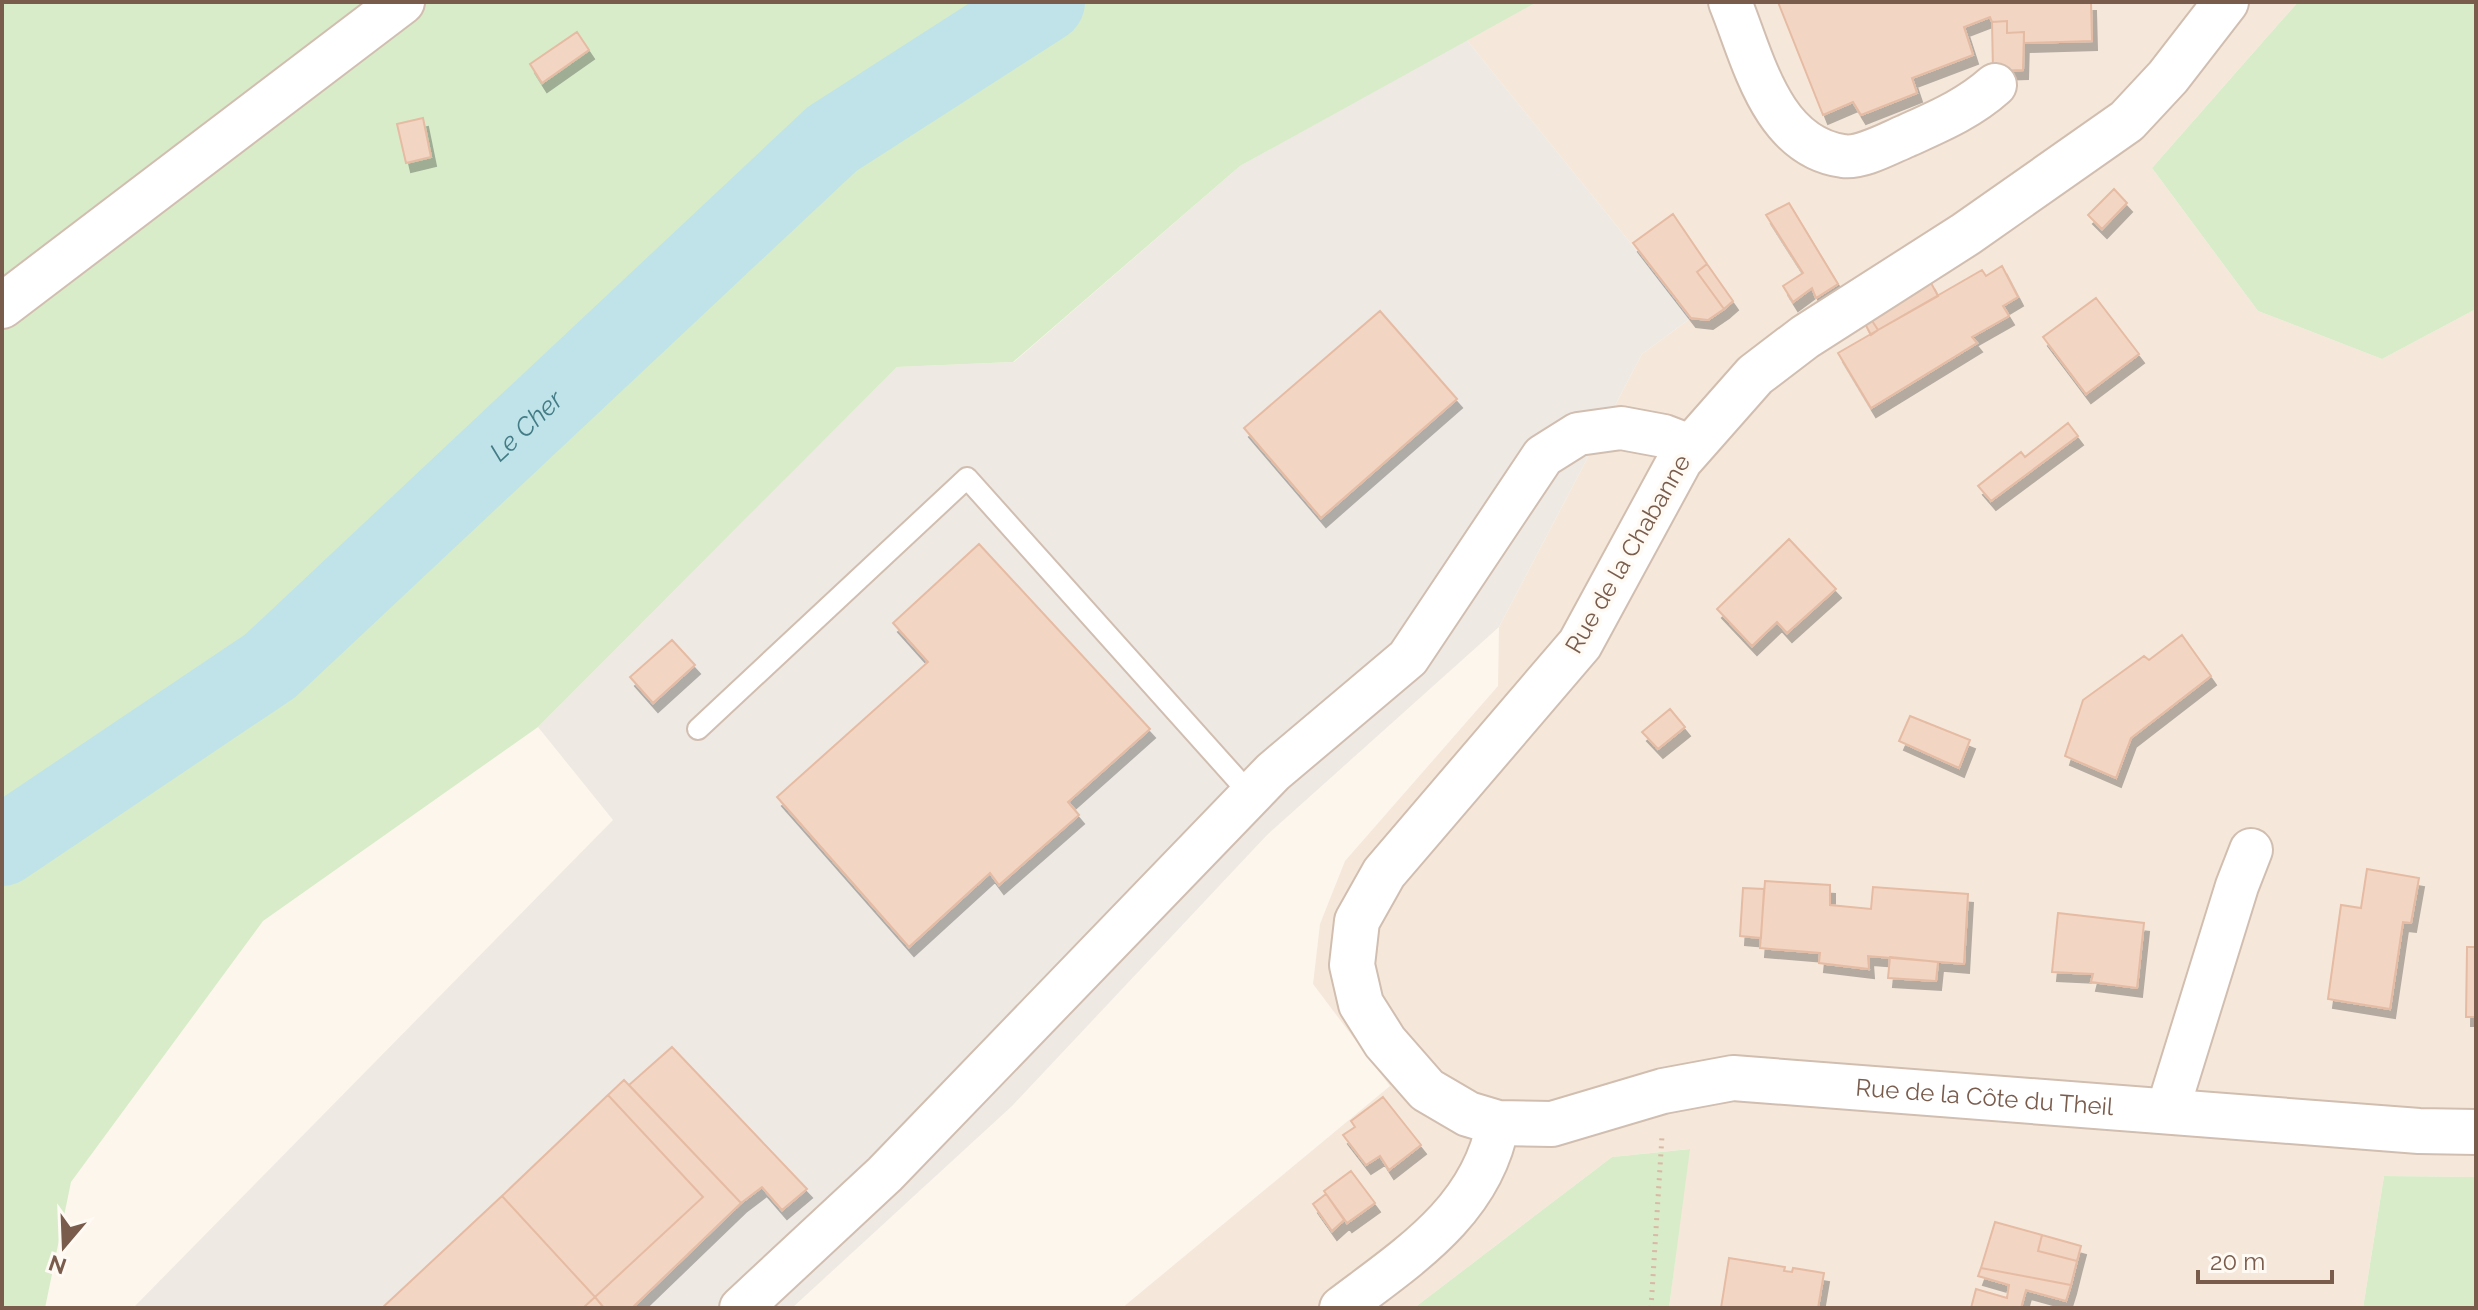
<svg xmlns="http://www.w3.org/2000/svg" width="2478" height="1310" font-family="Raleway,sans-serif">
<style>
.residential{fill:#f5e8da}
.industrial{fill:#efe9e4}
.green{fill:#d8ecc9}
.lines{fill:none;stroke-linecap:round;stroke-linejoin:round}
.river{stroke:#bfe3e8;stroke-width:80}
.building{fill:#f3d5c3;stroke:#e6bba3;stroke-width:2;filter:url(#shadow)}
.service-casing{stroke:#d1beb0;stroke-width:24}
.minor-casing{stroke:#d1beb0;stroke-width:46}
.tertiary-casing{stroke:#d1beb0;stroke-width:48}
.path{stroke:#d9b8a5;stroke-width:5;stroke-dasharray:2 6;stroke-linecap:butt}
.service{stroke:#fff;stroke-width:20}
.minor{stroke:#fff;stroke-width:42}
.tertiary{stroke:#fff;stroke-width:44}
.labels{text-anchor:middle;stroke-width:7;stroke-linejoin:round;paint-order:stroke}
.street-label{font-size:24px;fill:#7a5c4d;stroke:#fffaf3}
.water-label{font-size:26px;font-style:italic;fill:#437c86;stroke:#fffaf3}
</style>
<defs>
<filter id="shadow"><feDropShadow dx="5" dy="9" stdDeviation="0" flood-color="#0004"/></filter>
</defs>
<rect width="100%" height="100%" fill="#fdf6ec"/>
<!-- residential -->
<path class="residential" d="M1537,2H2298L2152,168L2258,311L2382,359L2476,309V1177L2384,1176L2363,1308H1669L1689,1149L1612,1157L1414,1308H1122L1390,1086L1313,984L1320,924L1345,861L1498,686L1499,627L1642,354L1691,318L1466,39Z"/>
<!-- industrial -->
<path class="industrial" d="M1466,39L1691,318L1642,354L1499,627L1267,835L1012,1106L792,1308H133L613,820L538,727L897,367L1014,362L1240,166Z"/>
<!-- green -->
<path class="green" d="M2,2H1537L1240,166L1013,362L897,367L538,727L263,921L71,1182L45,1308H2Z
M2298,2H2476V309L2382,359L2258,311L2152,168Z
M1690,1149L1669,1308H1414L1612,1157Z
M2384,1176L2476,1177V1308H2363Z"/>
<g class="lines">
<!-- river -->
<path class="river" id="s1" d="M2,846L270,666L832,139L1045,2"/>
</g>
<!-- building -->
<path class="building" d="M1778,2H2091L2092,41L2024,43V32L2007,33V21L1992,22L1990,17L1964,27L1973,55L1912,78L1917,93L1861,115L1853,102L1823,115Z
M2007,21V33L2024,32L2023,70L1993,71L1992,22Z
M577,32L589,50L542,83L530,64Z
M423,118L431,157L406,163L397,124Z
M2114,189L2127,203L2102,229L2088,215Z
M1789,203L1838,284L1816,298L1812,288L1793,302L1783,286L1803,273L1766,215Z
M1673,214L1707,264L1697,272L1724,309L1708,320L1691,318L1633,243Z
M1707,264L1733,301L1724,309L1697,272Z
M2002,266L2018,297L2003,306L2009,316L1972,337L1977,343L1871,408L1838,353L1982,270L1986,276Z
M1930,281L1938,296L1878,330L1869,316Z
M2096,298L2139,354L2086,394L2043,337Z
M1380,311L1457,399L1321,518L1244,428Z
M1869,316L1878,330L1871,335L1863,320Z
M2068,423L2078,436L1991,501L1978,486L2021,452L2025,457Z
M1789,539L1836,589L1787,633L1777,622L1752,646L1717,609Z
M979,544L1150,729L1068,802L1079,815L999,885L990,873L909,947L777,797L928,662L893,623Z
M2182,635L2211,676L2131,738L2116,778L2065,756L2083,700L2144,656L2149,660Z
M672,640L695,665L653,703L630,677Z
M1670,709L1685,727L1658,749L1642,732Z
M1910,716L1970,740L1959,768L1899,741Z
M2367,869L2419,878L2411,923L2403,922L2390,1009L2328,999L2341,905L2361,908Z
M1765,881L1830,885V905L1871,909L1873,887L1968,894L1964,964L1868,956L1869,969L1819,963L1820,953L1760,948Z
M1743,888L1764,889L1761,938L1740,936Z
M2058,913L2144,923L2137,988L2091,982L2093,974L2052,972Z
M2467,947H2476V1017H2466Z
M1890,957L1938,962L1936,981L1888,978Z
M672,1047L807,1189L782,1210L762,1187L741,1203L629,1085Z
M624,1080L741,1203L632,1308H604L595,1297L703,1197L608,1095Z
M608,1095L703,1197L595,1297L502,1196Z
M1383,1097L1421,1145L1389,1170L1380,1156L1366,1165L1343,1135L1355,1127L1351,1121Z
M1351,1171L1375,1203L1347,1223L1324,1191Z
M1326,1194L1344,1220L1332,1231L1313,1204Z
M502,1196L595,1297L583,1308H382Z
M1995,1222L2042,1235L2038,1251L2077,1261L2071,1285L1981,1268Z
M2042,1235L2081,1246L2077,1261L2038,1251Z
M1729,1258L1785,1267L1784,1271L1792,1272L1793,1268L1824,1273L1818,1308H1721Z
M1981,1268L2071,1285L2066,1301L2026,1290L2021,1308H1971L1976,1289L2007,1298L2009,1285L1978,1276Z
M595,1297L604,1308H583Z"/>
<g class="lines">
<defs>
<path id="service" d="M698,729L967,478L1251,795"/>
<path id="minor" d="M1730,2C1753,58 1771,146 1843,156C1861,159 1889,143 1906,136C1939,121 1968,109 1995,85
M2167,1112L2237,886L2251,850
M741,1308L885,1174L1273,772L1408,658L1543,456L1578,434L1621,428L1664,436L1690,446
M1341,1308C1408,1257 1482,1211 1498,1123"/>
<g id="tertiary">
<path id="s2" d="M2226,2L2168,77L2127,121L1966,234L1805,337L1755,375L1680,460L1580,644L1384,873L1357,921L1352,965L1361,1004L1385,1042L1427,1090L1468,1114L1498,1123L1552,1124L1663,1091L1733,1078L2419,1131L2476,1132"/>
<path d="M2,306L402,2"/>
</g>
</defs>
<!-- service casing -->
<use href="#service" class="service-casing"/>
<!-- minor casing -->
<use href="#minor" class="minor-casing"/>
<!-- tertiary casing -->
<use href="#tertiary" class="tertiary-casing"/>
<!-- path -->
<path class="path" d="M1651,1308L1662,1136"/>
<!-- service -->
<use href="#service" class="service"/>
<!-- minor -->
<use href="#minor" class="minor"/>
<!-- tertiary -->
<use href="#tertiary" class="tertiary"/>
</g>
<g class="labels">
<!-- street labels -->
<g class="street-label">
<text transform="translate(1628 554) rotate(-60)" y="8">Rue de la Chabanne</text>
<text dy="8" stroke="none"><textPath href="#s2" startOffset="2050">Rue de la Côte du Theil</textPath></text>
</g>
<!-- water labels -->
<g class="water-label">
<text dy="9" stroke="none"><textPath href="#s1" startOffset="674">Le Cher</textPath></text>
</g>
</g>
<!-- border -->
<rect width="2478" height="1310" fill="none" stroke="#7a5c4d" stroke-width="8"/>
<!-- north arrow -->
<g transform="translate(64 1246) rotate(199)" stroke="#fffaf3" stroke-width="6" paint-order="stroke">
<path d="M0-6L14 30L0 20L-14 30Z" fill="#7a5c4d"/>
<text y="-12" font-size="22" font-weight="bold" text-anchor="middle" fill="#7a5c4d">N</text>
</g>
<!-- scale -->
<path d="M2198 1270v12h134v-12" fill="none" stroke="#7a5c4d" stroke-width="4"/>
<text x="2210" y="1270" font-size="24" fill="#7a5c4d" stroke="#fffaf3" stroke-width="6" paint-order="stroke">20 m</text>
</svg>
